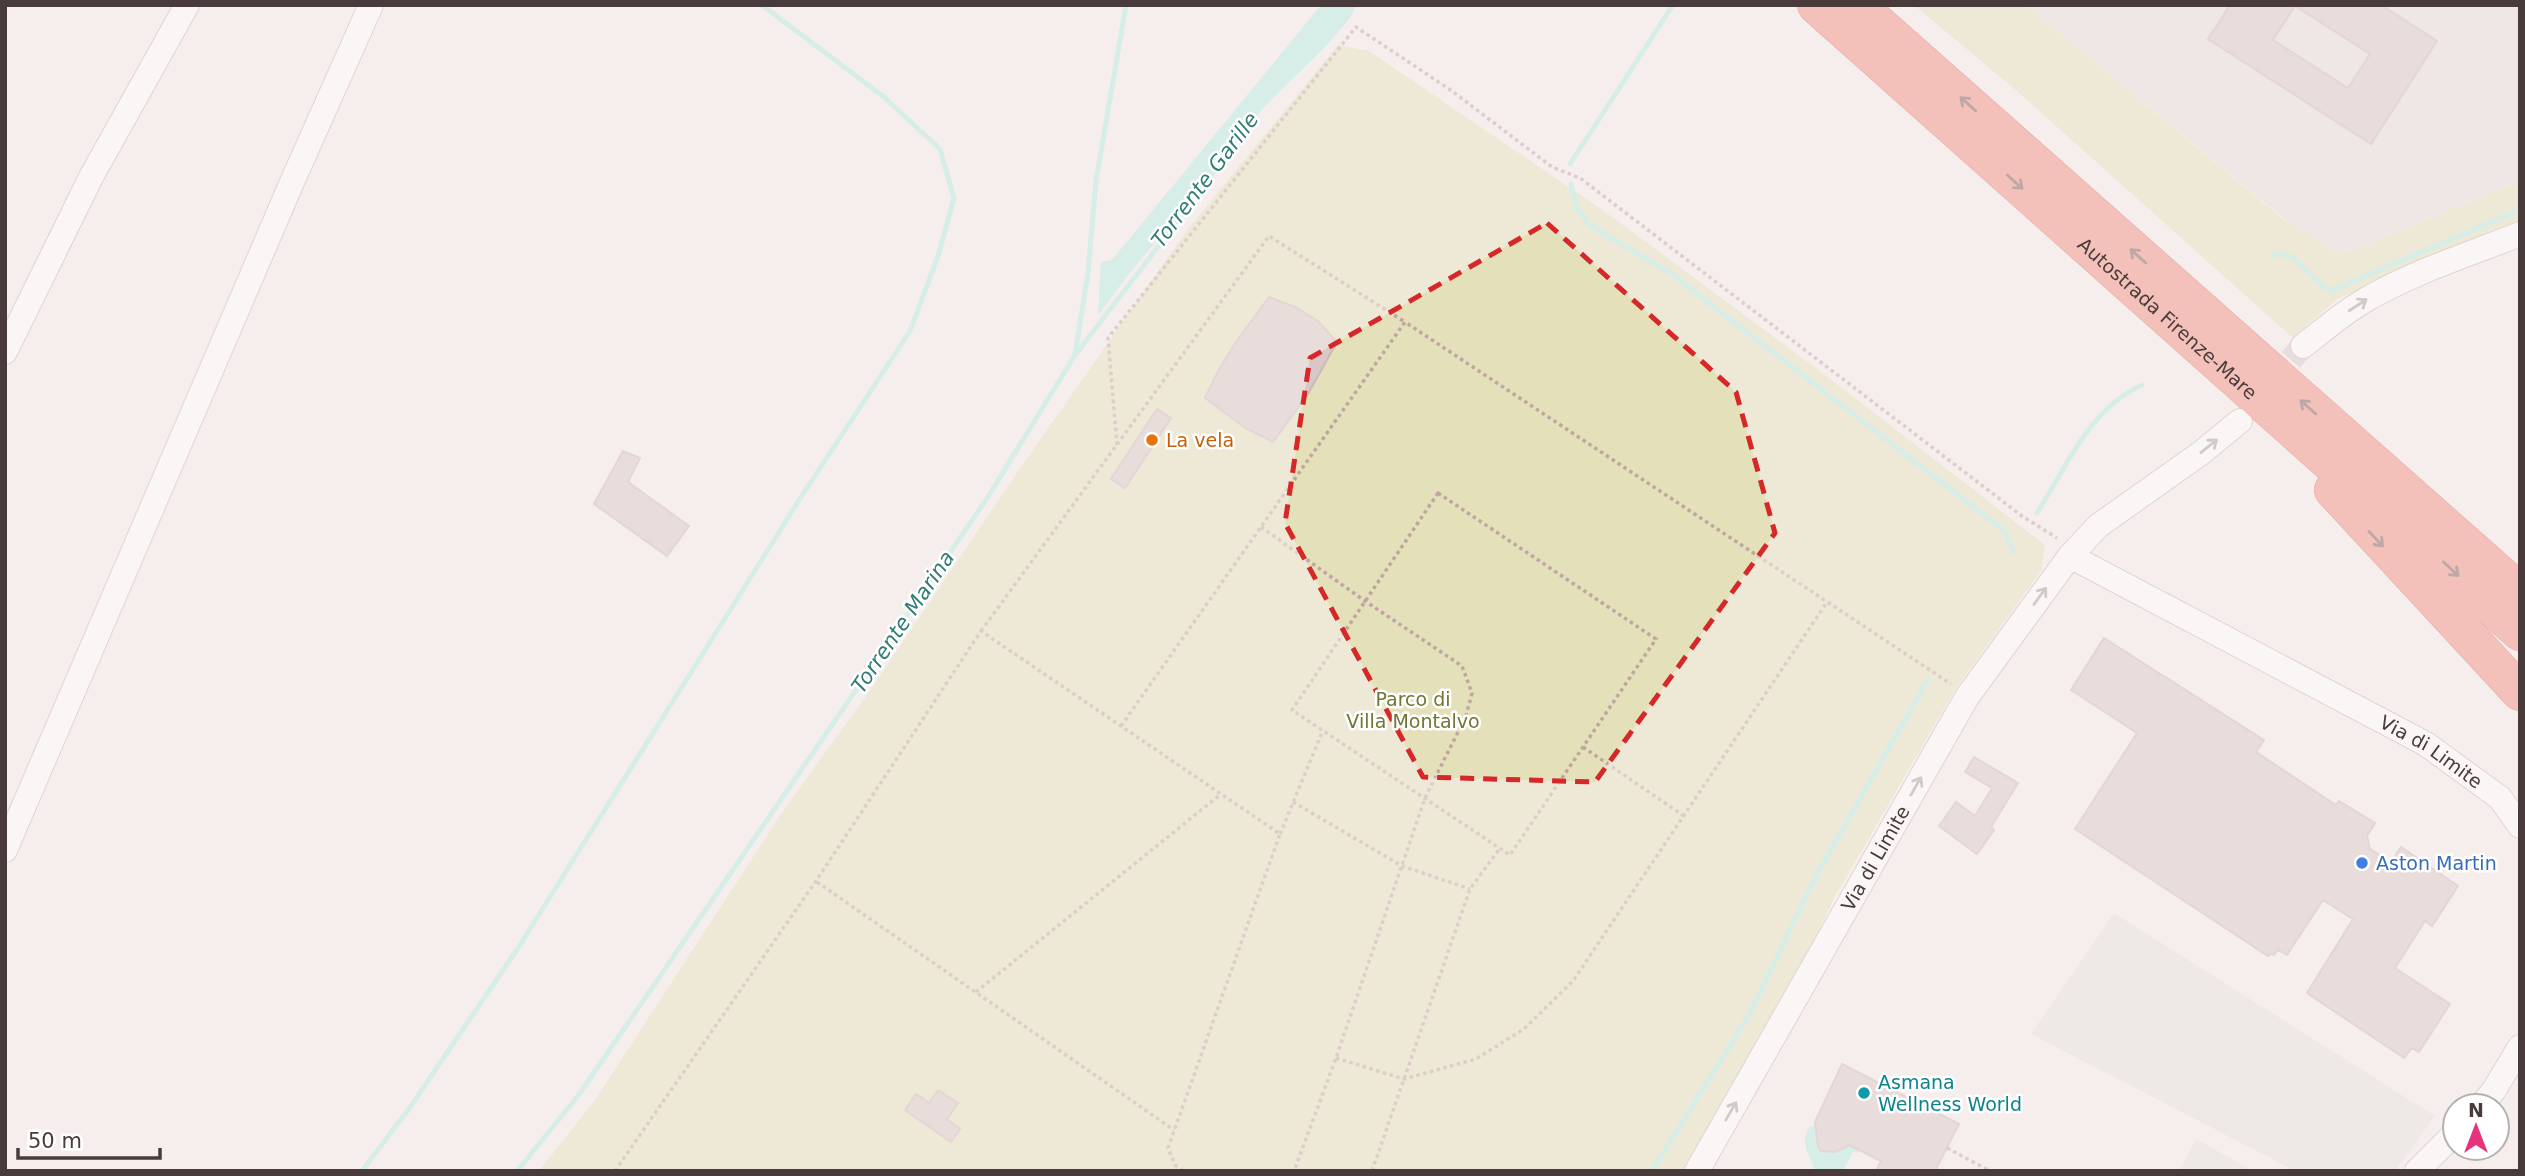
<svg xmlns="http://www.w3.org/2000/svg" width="2525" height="1176" font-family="'DejaVu Sans',sans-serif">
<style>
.industrial{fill:#e5dede}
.green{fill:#e4e0ba}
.parking{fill:#e4e0e0}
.water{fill:#b0eae2}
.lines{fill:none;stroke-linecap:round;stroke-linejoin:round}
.stream{stroke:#b0eae2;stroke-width:5}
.building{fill:#d8c7c6;stroke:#cfb8b7;stroke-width:2;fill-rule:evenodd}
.minor-tunnel{stroke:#d3cac9;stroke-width:24;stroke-dasharray:24 12;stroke-linecap:butt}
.minor-casing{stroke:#c3b4b3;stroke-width:26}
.highway-casing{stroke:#cf574d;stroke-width:38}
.path{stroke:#c0a5a2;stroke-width:3.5;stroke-dasharray:3.5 3.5;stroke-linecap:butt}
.minor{stroke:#fff;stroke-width:24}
.highway{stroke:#f08a7d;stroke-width:37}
.oneway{stroke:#7b534f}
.oneway2{stroke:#a49d9d}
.marked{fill:none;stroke:#d62828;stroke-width:5;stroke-dasharray:14 9;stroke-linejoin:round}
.food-dot{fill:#e8710a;stroke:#fff;stroke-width:2.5}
.shop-dot{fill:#3f7fe0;stroke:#fff;stroke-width:2.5}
.culture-dot{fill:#0f9aa8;stroke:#fff;stroke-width:2.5}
.labels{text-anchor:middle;stroke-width:5;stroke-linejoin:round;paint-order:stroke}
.street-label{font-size:19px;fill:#493b3b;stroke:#fff}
.food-label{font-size:19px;fill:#c56008;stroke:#fff;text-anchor:start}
.park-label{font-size:19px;fill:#717633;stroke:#fff}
.shop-label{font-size:19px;fill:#366cbe;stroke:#fff;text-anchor:start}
.culture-label{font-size:19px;fill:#0d838f;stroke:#fff;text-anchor:start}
.water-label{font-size:21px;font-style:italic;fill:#307d73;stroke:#fff}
</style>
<rect width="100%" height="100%" fill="#f5eeed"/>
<!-- industrial -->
<path class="industrial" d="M2026,5H2520V181L2348,252L2335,253L2290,224Z"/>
<!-- green -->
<path class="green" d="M1914,5H2026L2289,224L2294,222L2335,253L2348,252L2520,181V224L2476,240L2337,299L2293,338L2018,92Z
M1338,45L1369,51L1604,211L1828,377L2045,545L2041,571L1956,688L1834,898L1780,1013L1682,1171H539L595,1100L783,811L869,692L1023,464L1188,229Z"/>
<!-- parking -->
<path class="parking" d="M2114,913L2435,1116L2395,1171H2295L2031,1034Z
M2196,1139L2254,1171H2179Z"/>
<!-- water -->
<path class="water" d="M1321,5H1356L1350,18L1326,46L1265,106L1125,279L1098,315L1101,262L1112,260Z
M1817,1124L1818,1146L1821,1151L1835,1152L1849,1145L1859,1150L1857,1153L1853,1151L1843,1171H1815C1810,1154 1799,1145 1809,1127Z"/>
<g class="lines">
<!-- stream -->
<path class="stream" d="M1570,164L1673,5
M1571,184L1577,208L1589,225L1669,272L2006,532L2013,552
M2272,257L2279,253L2292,257L2323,286L2329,290L2335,289L2520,210
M1076,354L1167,235L1232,147
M2037,513C2066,467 2090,408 2142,385
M362,1171L411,1106L518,948L803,494L910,331L938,256L954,198L940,149L884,97L762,5
M517,1171L578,1096L986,500L1075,355L1088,273L1096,181L1126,5
M1652,1171L1749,1015L1816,876L1928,679"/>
</g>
<!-- building -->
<path class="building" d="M2230,5H2381L2437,41L2371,144L2208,39ZM2295,6L2370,54L2348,88L2273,40Z
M1269,297L1295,307L1318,321L1337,342L1308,394L1273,442L1245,428L1205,398L1217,373L1234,345Z
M1157,409L1171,418L1125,488L1111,479Z
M623,451L640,458L628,482L689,526L667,556L594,504Z
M2104,638L2264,740L2256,752L2336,805L2339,801L2375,823L2367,836L2370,849L2391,862L2401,847L2458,886L2432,926L2425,921L2395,968L2450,1004L2419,1052L2412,1048L2404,1058L2307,993L2353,919L2323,900L2287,955L2278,950L2274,955L2271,954L2268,956L2075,829L2137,733L2071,690Z
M1974,757L2018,783L1991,827L1994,830L1977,854L1939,826L1956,802L1975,816L1992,788L1965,772Z
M1842,1064L1959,1124L1935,1171H1876L1881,1161L1849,1145L1836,1152L1821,1151L1818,1146L1815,1122Z
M938,1090L958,1103L947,1119L960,1129L951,1142L905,1110L916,1094L929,1103Z"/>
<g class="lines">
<!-- minor-tunnel -->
<path class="minor-tunnel" d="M2267,387L2303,346"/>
<defs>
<g id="minor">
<path d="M2303,346C2325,329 2345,311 2369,298C2416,271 2470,254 2520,234"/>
<path d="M5,352L91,177L187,5"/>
<path id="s1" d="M2070,556L2426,744L2500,798L2520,826"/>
<path d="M5,850L292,182L371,5"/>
<path d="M2481,1106L2494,1090L2520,1047"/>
<path id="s2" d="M1697,1171L1967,697L2070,556L2098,526L2201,453L2240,421"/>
<path d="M2417,1171L2455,1133"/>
</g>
<g id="highway">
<path id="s3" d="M1816,5L2520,632"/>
<path d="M1857,5L2520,592"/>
<path d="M2333,490L2520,692"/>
</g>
</defs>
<!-- minor casing -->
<use href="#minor" class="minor-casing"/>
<!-- highway casing -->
<use href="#highway" class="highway-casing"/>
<!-- path -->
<path class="path" d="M1117,445L1108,338L1356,27L1452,91L1552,167L1580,178L2022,516L2057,538
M1438,493L1656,639L1510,855L1292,710Z
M1261,527L1365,601L1462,666L1472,693L1466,716L1425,798L1336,1058L1294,1171
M981,631L1269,236L1405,322
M1121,726L1405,322L1951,684
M1583,747L1684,816
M1293,802L1402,866L1470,889
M1280,834L1323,730
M817,882L1174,1130
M976,992L1221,794
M1336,1058L1404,1079L1476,1059L1524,1029L1573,981L1827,602
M1947,1148L1990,1171
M615,1171L816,881L981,631L1280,834L1168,1148L1175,1165L1183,1171
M1372,1171L1470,889L1500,848"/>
<!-- minor -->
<use href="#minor" class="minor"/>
<!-- highway -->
<use href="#highway" class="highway"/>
</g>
<!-- one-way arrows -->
<defs><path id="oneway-shaft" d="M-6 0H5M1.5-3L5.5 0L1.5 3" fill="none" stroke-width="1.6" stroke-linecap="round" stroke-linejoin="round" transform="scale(1.75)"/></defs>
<g class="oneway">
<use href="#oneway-shaft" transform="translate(1968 104) rotate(-138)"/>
<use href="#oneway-shaft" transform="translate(2015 182) rotate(42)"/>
<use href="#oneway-shaft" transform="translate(2138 256) rotate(-138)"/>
<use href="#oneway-shaft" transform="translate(2308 407) rotate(-138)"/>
<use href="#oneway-shaft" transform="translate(2376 539) rotate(47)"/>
<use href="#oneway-shaft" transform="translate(2451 569) rotate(43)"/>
</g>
<g class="oneway2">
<use href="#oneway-shaft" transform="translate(2358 305) rotate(-33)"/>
<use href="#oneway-shaft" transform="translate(2209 446) rotate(-39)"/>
<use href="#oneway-shaft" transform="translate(2040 596) rotate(-54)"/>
<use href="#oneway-shaft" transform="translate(1916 786) rotate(-60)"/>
<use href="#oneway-shaft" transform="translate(1731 1111) rotate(-60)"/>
</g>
<!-- marked area -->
<path d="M0 0H2525V1176H0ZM1547,223L1736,392L1775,533L1595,782L1423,777L1285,523L1310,358Z" fill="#f5eeed" fill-opacity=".55" fill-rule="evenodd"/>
<path class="marked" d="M1547,223L1736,392L1775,533L1595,782L1423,777L1285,523L1310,358Z"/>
<!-- markers -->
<circle class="food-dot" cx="1152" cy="440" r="7"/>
<circle class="shop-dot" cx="2362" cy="863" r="7"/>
<circle class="culture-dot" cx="1864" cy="1093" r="7"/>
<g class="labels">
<!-- street labels -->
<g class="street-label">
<text dy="7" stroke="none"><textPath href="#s3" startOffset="471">Autostrada Firenze-Mare</textPath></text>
<text dy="7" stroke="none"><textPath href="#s1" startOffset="411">Via di Limite</textPath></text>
<text dy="7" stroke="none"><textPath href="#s2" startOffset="360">Via di Limite</textPath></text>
</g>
<!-- food labels -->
<g class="food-label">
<text x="1166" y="447">La vela</text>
</g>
<!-- park labels -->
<g class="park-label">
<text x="1413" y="706">Parco di<tspan x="1413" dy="22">Villa Montalvo</tspan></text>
</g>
<!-- shop labels -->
<g class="shop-label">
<text x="2376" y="870">Aston Martin</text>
</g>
<!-- culture labels -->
<g class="culture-label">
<text x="1878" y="1089">Asmana<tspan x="1878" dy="22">Wellness World</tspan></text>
</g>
<!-- water labels -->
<g class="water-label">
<text transform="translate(1205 180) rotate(-53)" y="7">Torrente Garille</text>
<text transform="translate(903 622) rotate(-56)" y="7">Torrente Marina</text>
</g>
</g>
<!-- border -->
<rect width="2525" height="1176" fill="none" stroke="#493b3b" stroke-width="14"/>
<!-- north arrow -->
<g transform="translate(2476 1127)"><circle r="33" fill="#ffffff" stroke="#b6b1b1" stroke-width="2"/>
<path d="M0-5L12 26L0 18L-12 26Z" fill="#e5347b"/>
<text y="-10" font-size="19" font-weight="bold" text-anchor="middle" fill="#493b3b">N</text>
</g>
<!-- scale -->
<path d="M18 1148v10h142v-10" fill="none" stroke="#493b3b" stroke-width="3.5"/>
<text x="28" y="1148" font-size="21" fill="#493b3b" stroke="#ffffff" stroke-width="5" paint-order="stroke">50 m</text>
</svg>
